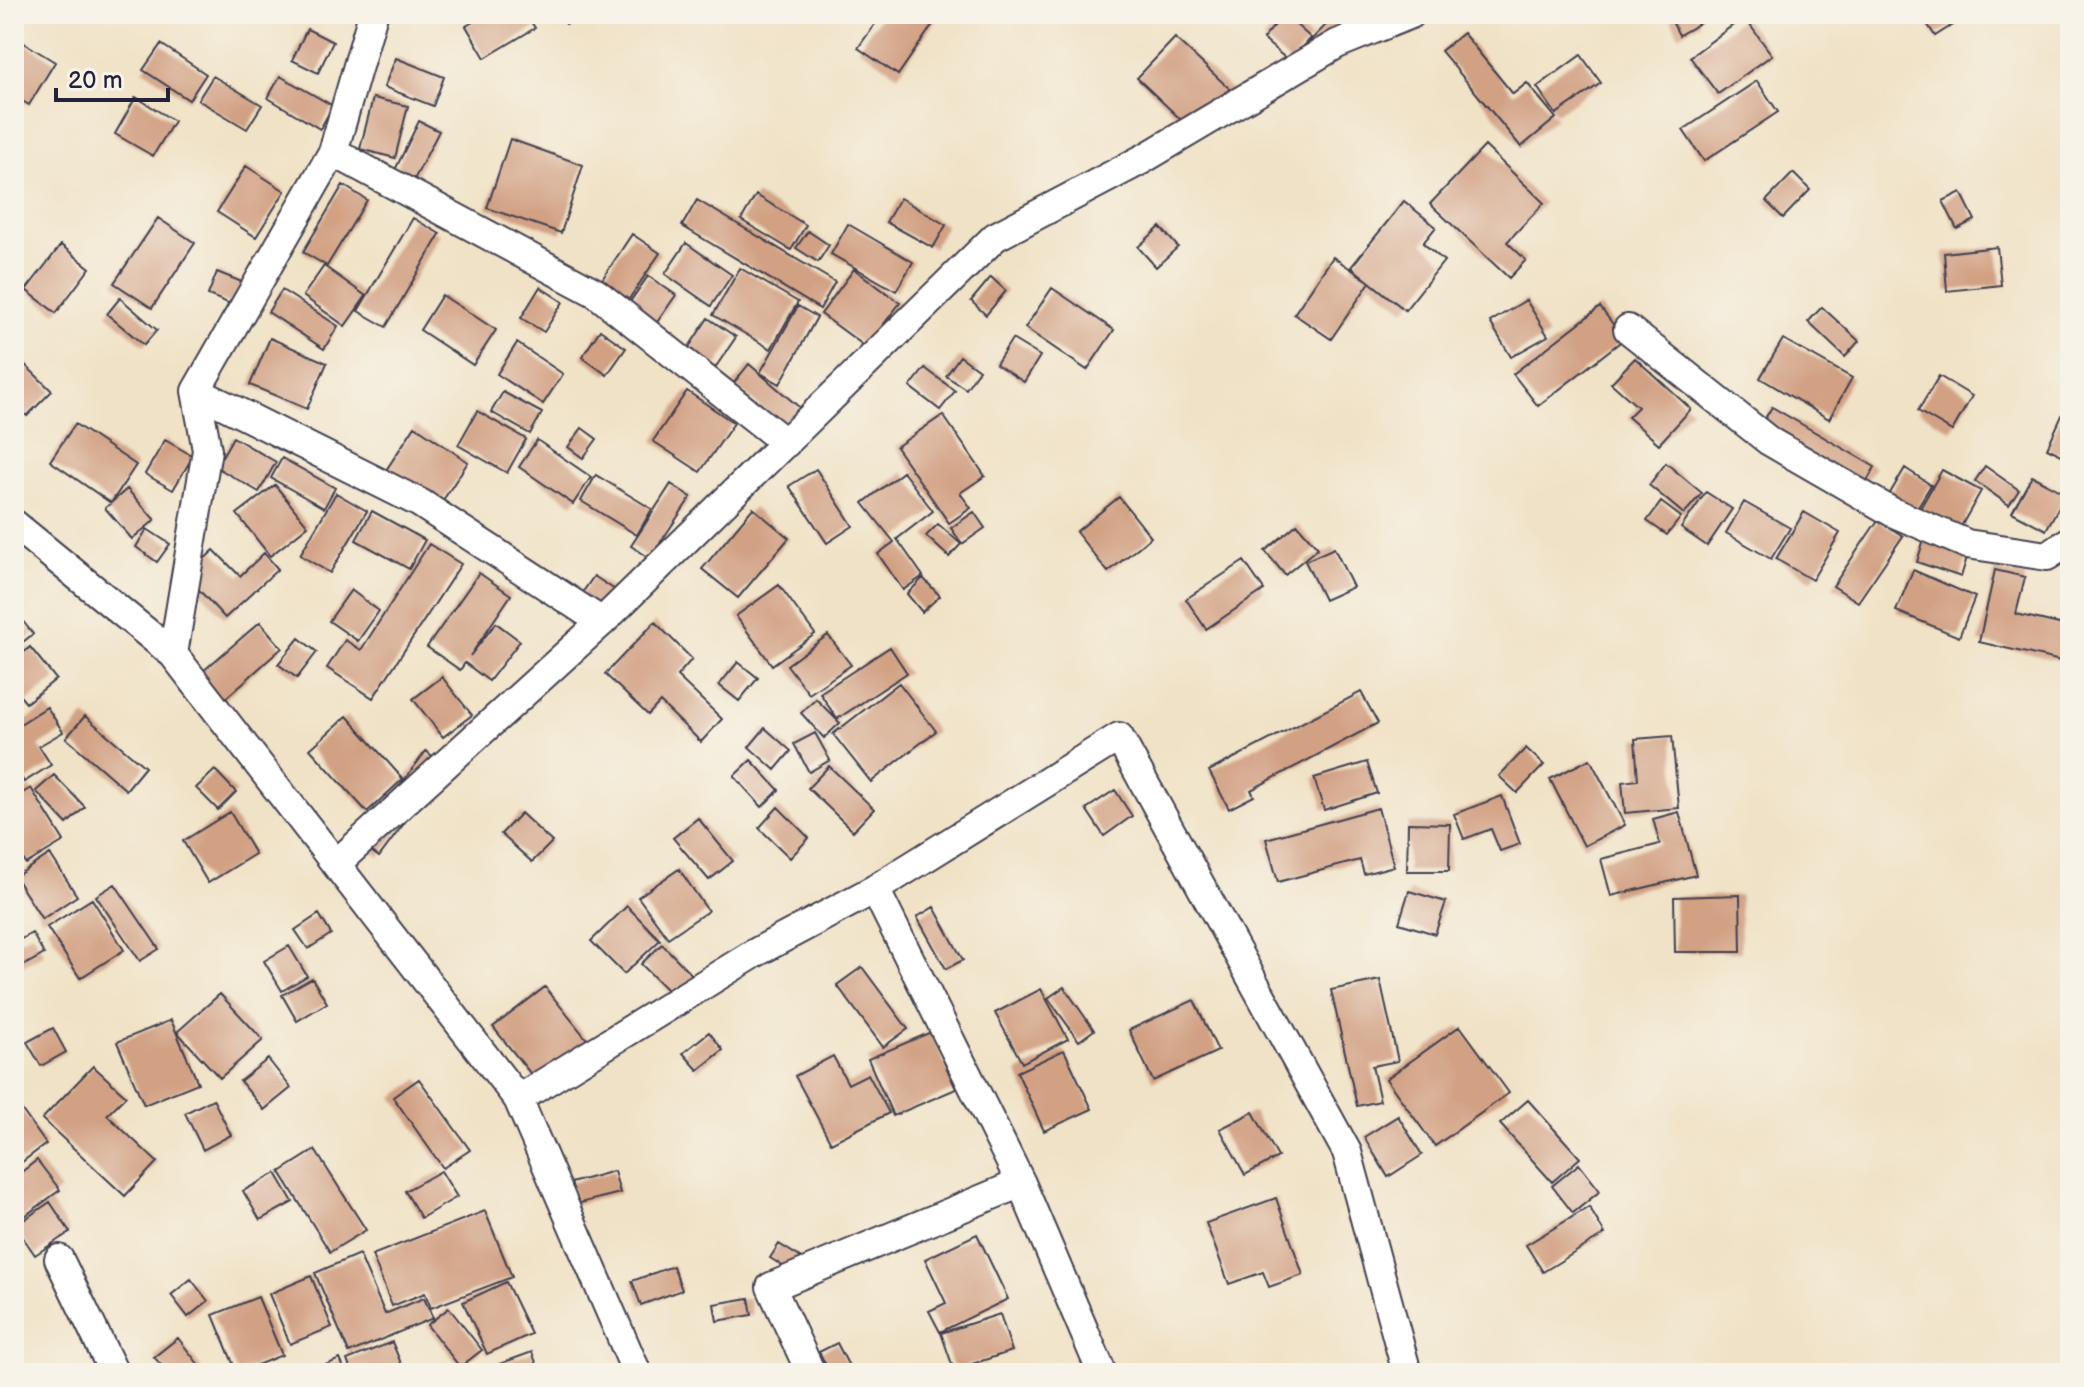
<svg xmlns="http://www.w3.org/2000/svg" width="2084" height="1387" font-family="'Balsamiq Sans',sans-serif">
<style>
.building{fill:#d2a184}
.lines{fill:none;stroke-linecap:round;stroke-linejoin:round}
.street-casing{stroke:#413f50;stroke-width:32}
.street{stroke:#fff;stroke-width:28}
</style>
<rect width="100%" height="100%" fill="#f7f3e8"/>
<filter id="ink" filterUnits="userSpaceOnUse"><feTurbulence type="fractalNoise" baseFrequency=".0125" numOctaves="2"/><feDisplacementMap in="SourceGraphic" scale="16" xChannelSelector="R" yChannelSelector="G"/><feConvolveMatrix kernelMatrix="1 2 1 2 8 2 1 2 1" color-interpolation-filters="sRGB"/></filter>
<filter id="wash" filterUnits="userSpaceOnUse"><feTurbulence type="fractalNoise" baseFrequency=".006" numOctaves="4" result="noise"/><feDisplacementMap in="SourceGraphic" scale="32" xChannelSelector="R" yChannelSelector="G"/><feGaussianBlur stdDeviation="1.8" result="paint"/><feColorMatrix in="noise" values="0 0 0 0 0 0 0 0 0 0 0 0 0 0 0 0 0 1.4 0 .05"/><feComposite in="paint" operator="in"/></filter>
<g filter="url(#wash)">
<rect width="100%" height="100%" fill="#f0e2c6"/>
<g id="blocks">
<!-- building -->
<path class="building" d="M487,14H526L535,28L485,58L466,26Z
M561,14H588L566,24Z
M882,14H940L898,75L858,48Z
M1245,14H1261L1254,22Z
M1284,14L1311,38L1290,62L1263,39Z
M1337,14H1345L1355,25L1324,56L1310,41Z
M1668,14H1695L1700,23L1679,35Z
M1921,14H1948L1954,24L1935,36Z
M1744,17L1772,55L1718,94L1690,57Z
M307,29L333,42L318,73L292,60Z
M1463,33L1513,94L1527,83L1556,118L1521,147L1441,51Z
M16,38L55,62L29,105L14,96Z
M1175,38L1232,91L1194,132L1137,78Z
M161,44L206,74L189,100L143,70Z
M1581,55L1601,83L1556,114L1537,87Z
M396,58L444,77L433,106L384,87Z
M213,76L262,105L247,129L198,100Z
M280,76L333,106L320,129L268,98Z
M1757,81L1778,112L1704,161L1683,130Z
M136,97L174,121L153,156L115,134Z
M373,98L408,106L395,158L360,149Z
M419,121L439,131L413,182L394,172Z
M510,139L583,165L561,233L487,208Z
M1485,146L1544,203L1507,242L1526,260L1509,278L1430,204Z
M246,166L285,191L256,237L217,212Z
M1793,173L1810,190L1783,218L1766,201Z
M343,185L367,200L327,266L303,252Z
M1961,192L1975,220L1957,229L1943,201Z
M756,195L806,225L791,250L741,220Z
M900,198L946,225L933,248L886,222Z
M697,200L835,282L820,309L682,226Z
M1404,201L1436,227L1423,243L1444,261L1405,310L1351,267Z
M158,218L195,243L152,308L114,283Z
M413,218L440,234L386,327L358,311Z
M848,224L913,262L896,291L831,254Z
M1160,227L1178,247L1156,267L1138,247Z
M808,231L829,245L818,262L796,248Z
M632,234L660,253L627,302L599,284Z
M686,243L732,275L711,306L665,274Z
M61,245L90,268L56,313L26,290Z
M1997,247L2001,285L1947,291L1944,253Z
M1333,257L1370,282L1331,339L1294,314Z
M324,266L366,296L345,326L303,296Z
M740,268L798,302L771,349L713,315Z
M854,269L900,303L866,347L821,314Z
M217,272L242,282L233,305L208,295Z
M648,276L676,295L655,325L627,306Z
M991,277L1006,291L986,315L971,301Z
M540,287L563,302L544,332L521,318Z
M1052,288L1114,330L1087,370L1025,328Z
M282,290L338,326L324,349L268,312Z
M442,295L496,330L473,365L420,330Z
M120,298L157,330L144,345L107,314Z
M1526,300L1548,336L1511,357L1490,322Z
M798,306L817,317L780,384L760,373Z
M1600,307L1624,339L1538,406L1513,374Z
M1822,307L1859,341L1845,357L1808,322Z
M708,318L736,337L713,371L685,353Z
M600,330L626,348L607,375L582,357Z
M270,338L327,363L307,409L250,385Z
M1012,339L1040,356L1024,382L996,364Z
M1783,339L1852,378L1829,419L1760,378Z
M517,343L563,374L543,404L497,374Z
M14,354L52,391L27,416L14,403Z
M960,356L979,370L966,389L946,376Z
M1635,358L1691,409L1659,444L1628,417L1638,407L1611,383Z
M749,364L800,408L785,428L733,384Z
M925,368L955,391L940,410L910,387Z
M1939,376L1972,396L1952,431L1918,411Z
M687,391L734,423L700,472L653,441Z
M503,392L542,413L530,434L491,412Z
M1772,407L1875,467L1864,486L1761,425Z
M477,411L526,439L507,473L458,445Z
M2064,411L2070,414V459L2047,448Z
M943,415L985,476L960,493L971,508L949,523L896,447Z
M75,424L136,465L111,503L50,461Z
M415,426L468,462L432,517L379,481Z
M582,428L597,439L583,458L568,447Z
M233,437L276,462L259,492L216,467Z
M165,440L193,456L173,490L145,474Z
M537,440L591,477L573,504L519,467Z
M282,458L335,488L324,508L271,478Z
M1666,463L1702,493L1684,514L1649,485Z
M1985,466L2019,490L2009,505L1975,481Z
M1905,468L1931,485L1912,516L1886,500Z
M816,469L853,526L827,543L789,486Z
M1942,470L1981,491L1954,539L1915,517Z
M903,472L933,511L897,539L923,576L903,590L878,554L894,542L863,503Z
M596,475L652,509L637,535L581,501Z
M2032,476L2066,494L2046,530L2012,512Z
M671,484L691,497L650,558L631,546Z
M275,485L308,526L270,556L237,514Z
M127,489L155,520L132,539L105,508Z
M1706,492L1732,509L1707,546L1681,528Z
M336,493L367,511L330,573L300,555Z
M1119,497L1151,537L1108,572L1076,532Z
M1661,502L1681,517L1667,535L1647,521Z
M1744,502L1790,528L1771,559L1726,533Z
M753,508L789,538L738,598L702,569Z
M372,511L425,540L409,569L356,540Z
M974,512L985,528L962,544L951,528Z
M1804,512L1840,533L1812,580L1776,559Z
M1878,520L1903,536L1858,602L1833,586Z
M938,524L961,544L949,557L926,536Z
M1297,524L1318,548L1285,575L1265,551Z
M147,529L170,544L157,562L136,547Z
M1924,539L1968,554L1961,577L1917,562Z
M429,544L461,564L373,698L327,668L345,640L361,650Z
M1334,548L1353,587L1324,600L1305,561Z
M214,550L240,576L264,553L278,569L225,618L186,576Z
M1244,561L1264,590L1206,629L1186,599Z
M1913,570L1975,597L1959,637L1896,611Z
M1995,570L2025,577L2016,614L2068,626L2061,661L1979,642Z
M479,573L511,595L470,656L496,623L520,641L489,681L465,663L460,670L427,647Z
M594,576L615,590L599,612L578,599Z
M923,578L940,596L922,612L907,594Z
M779,585L815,634L772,665L736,616Z
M351,590L379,611L358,641L329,621Z
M14,610L33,634L14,649Z
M260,622L282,648L219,704L195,678Z
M655,622L692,659L677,676L722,719L701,742L660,702L648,715L605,674Z
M828,635L851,665L809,694L787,665Z
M299,638L317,652L297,678L278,664Z
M30,647L56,679L26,703L14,689V661Z
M890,647L907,673L837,719L820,693Z
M738,662L758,678L739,701L719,685Z
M442,677L472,715L443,737L413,699Z
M899,683L936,731L871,782L833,734Z
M1361,692L1378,723L1251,790L1254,796L1229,809L1209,771Z
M816,699L840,723L824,738L801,713Z
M47,707L63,732L39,746L51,765L24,782L14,766V728Z
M85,716L145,767L126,790L66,738Z
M347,716L403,779L367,812L310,749Z
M765,728L791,751L775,770L749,747Z
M815,733L830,760L809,772L794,744Z
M1672,736L1679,808L1625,813L1622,782L1638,780L1635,739Z
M1526,748L1544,765L1517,793L1499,776Z
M426,751L446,767L379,857L358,841Z
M1590,759L1625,825L1584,846L1550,779Z
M751,760L779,790L762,807L734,776Z
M1367,762L1377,793L1324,810L1314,778Z
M829,766L874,809L853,831L808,788Z
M215,770L236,792L218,810L196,788Z
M54,775L85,807L67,824L36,791Z
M31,788L64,841L26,864L14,845V798Z
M1115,790L1132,816L1104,836L1086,809Z
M1502,796L1520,844L1500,851L1491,829L1464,839L1454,814Z
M778,807L809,838L790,858L759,828Z
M1378,808L1394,866L1364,874L1360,860L1278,882L1266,839Z
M230,812L255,854L208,883L183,841Z
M1679,812L1696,875L1611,896L1601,859L1660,844L1653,819Z
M521,813L552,842L532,862L501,834Z
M698,818L733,861L709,880L673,838Z
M1408,823L1450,824L1449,871H1407Z
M50,854L77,896L42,919L15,877Z
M679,869L708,911L668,938L638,897Z
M115,884L159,949L140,961L96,896Z
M1409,891L1446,902L1435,934L1399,923Z
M1740,895L1741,952H1675L1674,897Z
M92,899L124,950L80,978L47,927Z
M627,906L660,940L624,974L591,941Z
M934,907L963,960L946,969L917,917Z
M319,914L331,934L308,949L295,930Z
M32,933L44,954L14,971V943Z
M662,944L699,982L679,1002L641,964Z
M289,946L307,976L282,991L264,961Z
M862,967L908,1029L883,1047L837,985Z
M312,978L327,1003L297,1021L282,995Z
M1380,980L1398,1061L1372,1066L1380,1101L1357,1106L1331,990Z
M545,987L593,1047L542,1088L493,1027Z
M1064,987L1094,1030L1079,1041L1048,998Z
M1041,989L1068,1039L1022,1063L995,1013Z
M220,994L263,1040L220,1078L177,1032Z
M1194,1000L1218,1051L1153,1081L1129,1030Z
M171,1020L198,1083L144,1105L117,1042Z
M1460,1026L1509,1093L1435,1146L1386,1079Z
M53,1028L66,1052L41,1066L27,1042Z
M709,1032L723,1050L698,1070L683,1053Z
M931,1032L956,1089L893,1116L868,1059Z
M1064,1050L1092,1109L1044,1131L1017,1072Z
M833,1056L848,1084L868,1074L889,1113L831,1143L795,1076Z
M268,1059L291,1088L264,1110L240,1081Z
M93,1066L126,1096L107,1115L157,1162L125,1196L42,1119Z
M419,1079L470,1150L443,1168L393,1097Z
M14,1099L46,1144L22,1162L14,1151Z
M213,1099L231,1135L203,1150L185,1113Z
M1528,1100L1580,1158L1552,1182L1500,1124Z
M1253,1112L1278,1157L1245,1175L1220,1129Z
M1398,1116L1422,1155L1388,1177L1364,1137Z
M315,1150L366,1230L330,1252L280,1172Z
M37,1160L60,1190L14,1224V1178Z
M1579,1164L1600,1191L1573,1213L1552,1186Z
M441,1171L457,1197L421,1218L405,1191Z
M614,1171L620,1193L576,1204L571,1183Z
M276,1173L293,1202L260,1220L243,1191Z
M1276,1198L1303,1275L1269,1287L1263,1272L1229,1284L1206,1223Z
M50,1202L70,1232L35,1255L15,1226Z
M1589,1207L1605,1234L1543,1272L1526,1245Z
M485,1211L512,1277L431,1308L425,1293L392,1306L372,1255Z
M977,1234L1008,1299L940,1332L929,1311L946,1303L925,1259Z
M779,1244L803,1259L794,1273L770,1258Z
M359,1254L385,1314L424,1298L433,1318L349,1353L315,1273Z
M673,1266L682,1290L641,1305L632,1281Z
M311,1276L332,1327L290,1344L269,1294Z
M191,1279L208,1301L188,1317L171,1295Z
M506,1282L531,1334L487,1354L463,1302Z
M258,1297L282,1355L237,1373L213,1315Z
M749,1298L752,1315L717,1321L714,1304Z
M449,1308L482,1350L460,1367L427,1325Z
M1000,1314L1012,1351L954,1370L941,1333Z
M178,1338L202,1369L197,1373H168L154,1357Z
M392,1342L405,1373H352L347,1360Z
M837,1343L851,1370L830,1373L819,1352Z
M532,1352L540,1373H475Z
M340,1359L346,1373H306Z
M985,1365L988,1373H964Z"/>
</g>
</g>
<g filter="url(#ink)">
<use href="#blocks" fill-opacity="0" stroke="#413f50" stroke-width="2"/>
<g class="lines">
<defs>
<path id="street" d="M333,152L596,293L786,443
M1628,329L1769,441L1892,512L1967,544L2047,556L2070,541
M196,391L420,503L602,622
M14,524L173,654L518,1099L637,1373
M173,654L207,450L196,391L333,152L373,14
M338,862L602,622L995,237L1143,159L1337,44L1411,14
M875,889L1021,1183L1102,1373
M518,1099L755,953L875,889L1119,737L1347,1152L1407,1373
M59,1259L114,1373
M811,1373L771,1287L1021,1183"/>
</defs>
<!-- street casing -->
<use href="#street" class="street-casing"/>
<!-- street -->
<use href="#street" class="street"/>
</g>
</g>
<!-- margin -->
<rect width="2084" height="1387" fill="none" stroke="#f7f3e8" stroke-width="48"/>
<!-- scale -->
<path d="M56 88v12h112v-12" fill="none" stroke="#22223b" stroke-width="4"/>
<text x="68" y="88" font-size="24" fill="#22223b" stroke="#f7f3e8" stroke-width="6" paint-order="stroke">20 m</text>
</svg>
